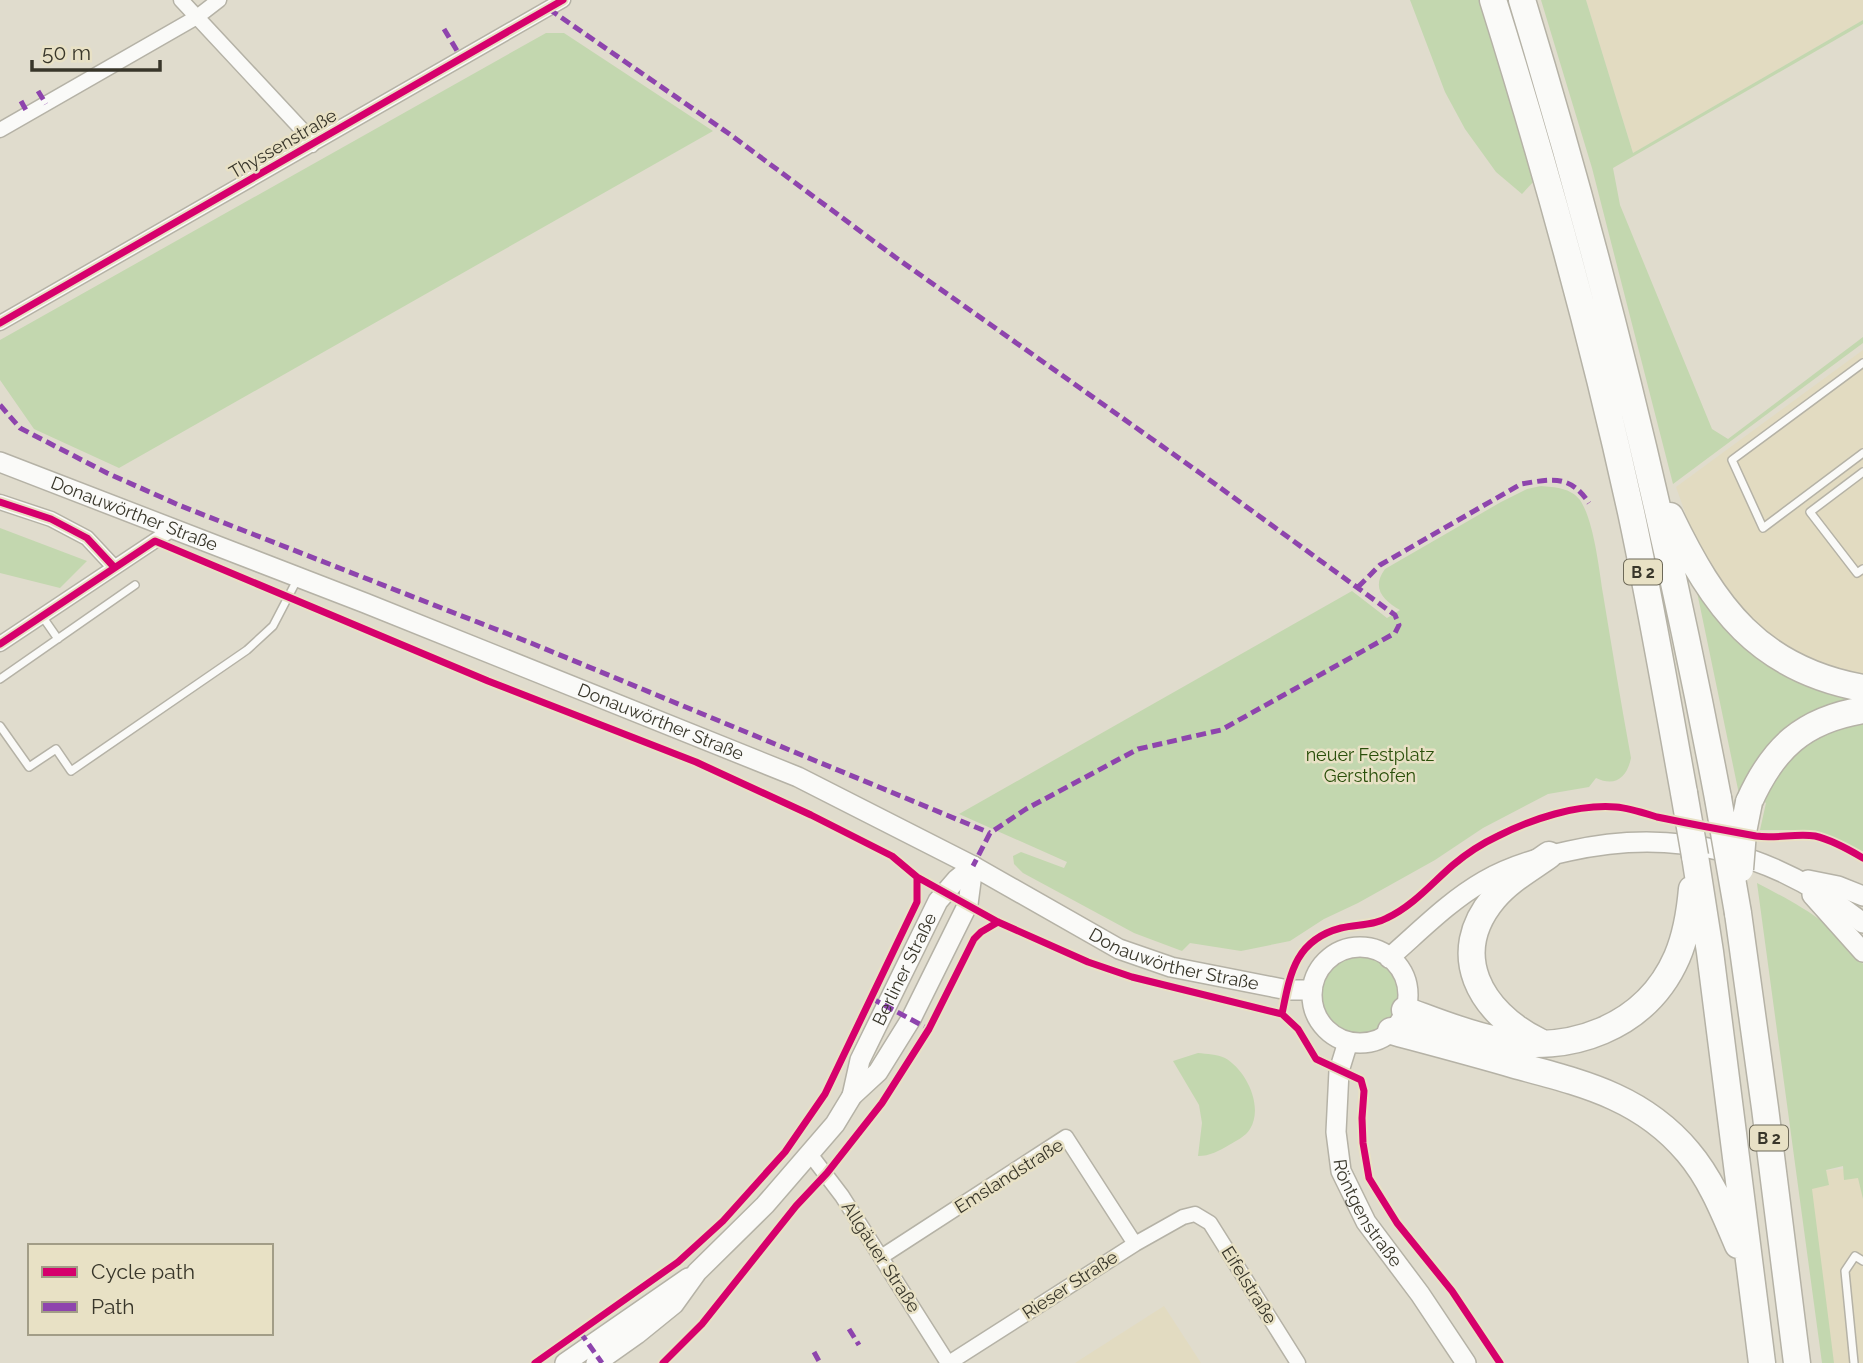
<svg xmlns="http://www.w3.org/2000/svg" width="1863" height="1363" font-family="Raleway,sans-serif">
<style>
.built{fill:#e2dbc1}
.green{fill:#c3d7af}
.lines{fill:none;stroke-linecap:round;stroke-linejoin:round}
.lane-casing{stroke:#b5b2a6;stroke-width:10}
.street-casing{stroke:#b5b2a6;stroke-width:17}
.secondary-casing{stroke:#b5b2a6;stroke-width:22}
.highway-casing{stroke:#b5b2a6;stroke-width:29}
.lane{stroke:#fafaf8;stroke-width:7}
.street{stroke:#fafaf8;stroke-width:14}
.secondary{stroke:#fafaf8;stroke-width:19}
.highway{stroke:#fafaf8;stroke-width:26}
.highway-bridge-casing{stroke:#b5b2a6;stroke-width:29;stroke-linecap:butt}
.highway-bridge{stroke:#fafaf8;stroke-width:26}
.quiet{stroke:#8e44ad;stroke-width:5;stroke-dasharray:10 5;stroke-linecap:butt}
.cycleway-casing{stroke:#e8e1c5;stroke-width:11}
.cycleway{stroke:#d6006c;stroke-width:7}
.labels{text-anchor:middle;stroke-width:5;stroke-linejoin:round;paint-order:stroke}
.shield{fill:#e8e1c5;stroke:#6d6958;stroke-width:2}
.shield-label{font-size:16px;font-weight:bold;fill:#38362a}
.street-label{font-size:18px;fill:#38362a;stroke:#e8e1c5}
.park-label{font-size:18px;fill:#2a4f0a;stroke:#e8e1c5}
</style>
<rect width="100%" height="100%" fill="#e0dccd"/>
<!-- built -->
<path class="built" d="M1586,0H1863V20L1633,153Z
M1863,350V675L1833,669L1791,653L1746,615L1700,555L1676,487Z
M1863,1167V1363H1826L1798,1173Z
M1164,1306L1201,1363H1075Z"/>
<!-- green -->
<path class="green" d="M1410,0H1480L1535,180L1522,194L1496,172L1465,129L1445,92Z
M1541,0H1586L1633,153L1863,20V24L1613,168L1620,205L1712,429L1728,439L1863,337V343L1673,484L1592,168Z
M546,33H564L713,131L119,468L34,429L0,380V340Z
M1541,486C1555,487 1571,488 1580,500C1594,521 1599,569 1603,594C1612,649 1621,703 1631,758C1627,778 1615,787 1596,778L1589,787L1548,794L1483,828L1435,860L1358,903L1324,919L1290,941L1241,951L1190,943L1182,951L1134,933L1023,873L1014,864L1013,856L1021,852L1064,868L1067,862L959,814L1352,591L1387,618L1400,610C1383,600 1371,588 1385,569L1501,502L1527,489Z
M0,528L87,561L60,588L0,573Z
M1697,592L1733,634L1863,696L1840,706L1740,799Z
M1863,719V852L1841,841L1809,830H1760L1766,803L1760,799L1774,777L1806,741Z
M1757,883C1797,904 1838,925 1863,964V1199L1858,1178L1844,1180L1843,1166L1826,1170L1829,1185L1812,1189L1834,1363H1822Z
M1320 995a39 39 0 1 1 78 0a39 39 0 1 1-78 0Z
M1198,1053C1207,1054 1217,1054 1225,1058C1246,1070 1264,1106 1250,1129C1246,1136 1236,1141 1229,1145C1219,1151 1210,1156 1198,1156L1202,1123L1199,1105L1173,1061Z"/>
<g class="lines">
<defs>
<path id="lane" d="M1863,363L1732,460L1763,528L1863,453
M1863,472L1810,512L1857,573L1863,569
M42,616L58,639
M0,679L135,585
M0,726L29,767L56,749L71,771L247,650L273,626L298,578
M1854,1363L1845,1271L1855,1256L1863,1261"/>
<path id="street" d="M181,0L306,134L312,145
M0,130L197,17L219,0
M0,323L563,0
M0,502L51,519L87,538L114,567
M0,644L174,528
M810,1154L842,1196L948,1363
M881,1257L1066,1137L1135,1244
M949,1363L1135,1244L1183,1217L1195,1214L1210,1223L1298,1363"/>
<g id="secondary">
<path id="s1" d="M0,462L365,603L798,777L973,866L1119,949L1171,967L1288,990H1312"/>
<path d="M1808,880L1838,886L1863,896"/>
<path d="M1812,895L1863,952"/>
<circle cx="1360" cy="995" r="48"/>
<path d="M1389,958C1420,931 1449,901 1484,881C1510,866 1541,857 1569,851C1678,826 1777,854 1863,923"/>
<path id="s2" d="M1348,1042L1339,1071L1336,1132L1341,1171L1366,1222L1420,1294L1466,1363"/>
<path id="s3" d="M852,1096L860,1060L938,901L957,879L973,866"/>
<path d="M565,1363L688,1278"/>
<path d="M596,1363L637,1334L674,1304L697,1272L765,1205L835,1124L852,1096L878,1072L911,1019L968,904L973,866"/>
</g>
<path id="highway" d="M1493,0C1546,169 1593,339 1631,512C1651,605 1667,699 1684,793
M1522,0C1602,262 1667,529 1718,798
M1670,516C1714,607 1758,669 1863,688
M1749,802C1773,748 1803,720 1863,710
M1695,856L1710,952L1762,1363
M1738,913L1765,1108L1797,1363
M1405,1010C1435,1021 1466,1034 1497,1040C1569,1055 1646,1028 1677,957C1686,936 1690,912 1692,889
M1391,1031C1432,1042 1474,1053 1515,1065C1581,1083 1641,1096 1688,1152C1711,1179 1724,1212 1738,1245
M1538,1041C1480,1012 1447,954 1494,898C1509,880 1531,868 1549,855"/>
</defs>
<!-- lane casing -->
<use href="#lane" class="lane-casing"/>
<!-- street casing -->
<use href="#street" class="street-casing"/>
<!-- secondary casing -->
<use href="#secondary" class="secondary-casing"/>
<!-- highway casing -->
<use href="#highway" class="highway-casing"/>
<!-- lane -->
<use href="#lane" class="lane"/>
<!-- street -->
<use href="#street" class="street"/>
<!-- secondary -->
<use href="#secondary" class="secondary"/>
<!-- highway -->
<use href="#highway" class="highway"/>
<defs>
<path id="highway-bridge" d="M1684,793L1695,856
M1718,798L1738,913
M1740,869L1743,832L1749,802"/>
</defs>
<!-- highway-bridge casing -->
<use href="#highway-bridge" class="highway-bridge-casing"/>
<!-- highway-bridge -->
<use href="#highway-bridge" class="highway-bridge"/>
<!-- quiet -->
<path class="quiet" d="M549,9L728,133L895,257L1200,473L1395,615L1399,625L1395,633L1221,730L1138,749L1026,809L990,833L973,866
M444,29L462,59
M38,91L46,104
M21,101L28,114
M0,405L20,428L107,473L181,506L531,643L990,833
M1358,587L1380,565L1521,484C1551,479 1570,474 1589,503
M871,998L929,1029
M849,1329L859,1345
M580,1332L602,1363
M814,1352L820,1363"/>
<defs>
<path id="cycleway" d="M0,323L563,0
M0,502L51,519L87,538L114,567
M0,644L155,541L488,681L696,762L811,815L892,856L917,877L998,922L1088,962L1132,977L1282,1014L1298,1029L1316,1059L1361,1080L1364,1091L1362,1118L1363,1143L1369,1178L1397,1223L1452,1291L1500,1363
M1282,1014C1290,974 1295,940 1341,928C1356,924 1373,926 1387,918C1413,906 1432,883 1453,865C1466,854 1483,843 1498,836C1532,819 1576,804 1616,807C1629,808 1644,813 1657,817C1690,824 1723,830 1756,836C1776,839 1796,833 1815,836C1832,840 1848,849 1863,858
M535,1363L678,1262L723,1221L785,1152L825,1094L917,902V877
M663,1363L702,1324L796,1206L827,1173L882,1103L929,1029L974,939L981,932L998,922"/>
</defs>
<!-- cycleway casing -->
<use href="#cycleway" class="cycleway-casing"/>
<!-- cycleway -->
<use href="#cycleway" class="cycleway"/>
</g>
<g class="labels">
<!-- shield labels -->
<g class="shield">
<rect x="1624" y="559.5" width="38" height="25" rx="5"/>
<rect x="1750" y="1125.5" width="38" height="25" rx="5"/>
</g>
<g class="shield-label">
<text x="1643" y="578">B 2</text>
<text x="1769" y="1144">B 2</text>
</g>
<!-- street labels -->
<g class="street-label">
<text transform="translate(283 144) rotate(-30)" y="6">Thyssenstraße</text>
<text dy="6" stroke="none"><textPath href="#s1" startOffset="144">Donauwörther Straße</textPath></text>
<text dy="6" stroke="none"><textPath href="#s1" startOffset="710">Donauwörther Straße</textPath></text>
<text dy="6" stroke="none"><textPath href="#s1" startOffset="1278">Donauwörther Straße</textPath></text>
<text dy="6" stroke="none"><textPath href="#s3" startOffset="138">Berliner Straße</textPath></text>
<text transform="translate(1009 1176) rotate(-32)" y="6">Emslandstraße</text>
<text dy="6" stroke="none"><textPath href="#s2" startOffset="180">Röntgenstraße</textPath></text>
<text transform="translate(881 1257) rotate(57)" y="6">Allgäuer Straße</text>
<text transform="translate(1070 1285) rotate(-33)" y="6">Rieser Straße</text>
<text transform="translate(1249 1285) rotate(58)" y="6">Eifelstraße</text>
</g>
<!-- park labels -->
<g class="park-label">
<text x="1370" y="761">neuer Festplatz<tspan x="1370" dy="21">Gersthofen</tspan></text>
</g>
</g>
<!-- legend -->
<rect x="28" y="1244" width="245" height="91" fill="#e8e1c5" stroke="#a29d87" stroke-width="2"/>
<rect x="42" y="1267" width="35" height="10" fill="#d6006c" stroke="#a29d87" stroke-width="2"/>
<text x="91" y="1279" font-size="21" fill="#38362a">Cycle path</text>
<rect x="42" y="1302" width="35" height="10" fill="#8e44ad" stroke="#a29d87" stroke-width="2"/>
<text x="91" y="1314" font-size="21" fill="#38362a">Path</text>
<!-- scale -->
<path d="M32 60v10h128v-10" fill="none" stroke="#38362a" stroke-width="3.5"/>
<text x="42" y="60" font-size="21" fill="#38362a" stroke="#e8e1c5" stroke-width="5" paint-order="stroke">50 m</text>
</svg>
